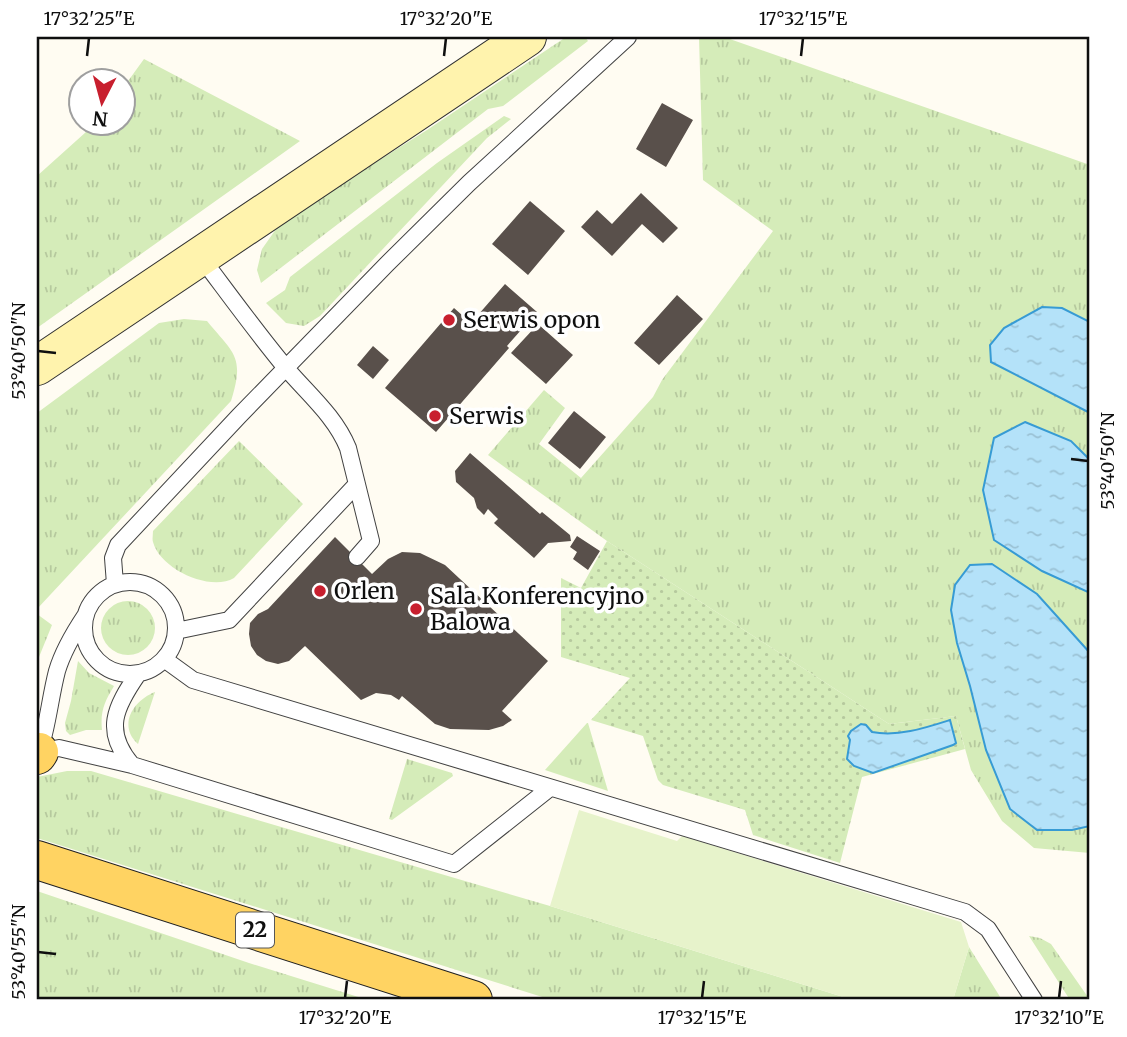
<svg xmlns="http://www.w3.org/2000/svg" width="1127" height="1037" font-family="Merriweather,serif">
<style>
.grass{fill:url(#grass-tufts)}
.park{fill:url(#park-dots)}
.pitch{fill:#e7f3cb}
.water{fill:url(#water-ripples);stroke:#379bd4;stroke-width:2}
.building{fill:#59504b}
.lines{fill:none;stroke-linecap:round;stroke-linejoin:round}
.service-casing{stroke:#424242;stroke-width:18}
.secondary-casing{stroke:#313131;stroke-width:40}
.primary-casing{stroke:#202020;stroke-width:40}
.service{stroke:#fff;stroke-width:16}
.secondary{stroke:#fff3ad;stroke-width:38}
.primary{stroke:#ffd362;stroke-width:38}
.ticks{fill:none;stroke:#0f0f0f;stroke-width:2.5}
.poi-dot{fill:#c81f2e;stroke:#fff;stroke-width:2.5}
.labels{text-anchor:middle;stroke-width:7;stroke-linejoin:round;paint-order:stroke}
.shield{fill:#fff;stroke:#575757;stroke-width:2}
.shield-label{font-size:21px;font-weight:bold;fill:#0f0f0f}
.poi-label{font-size:23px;fill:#0f0f0f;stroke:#fff;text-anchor:start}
.neatline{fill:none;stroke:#0f0f0f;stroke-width:2.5}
.ticks-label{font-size:18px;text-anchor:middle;fill:#0f0f0f}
</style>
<defs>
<pattern id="grass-tufts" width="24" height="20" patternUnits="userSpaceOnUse" patternTransform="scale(1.75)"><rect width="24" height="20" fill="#d5ecb9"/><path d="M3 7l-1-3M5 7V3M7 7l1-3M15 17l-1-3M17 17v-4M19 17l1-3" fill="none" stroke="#b6c99e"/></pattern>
<pattern id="park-dots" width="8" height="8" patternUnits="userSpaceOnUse" patternTransform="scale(1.75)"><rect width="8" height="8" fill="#d5ecb9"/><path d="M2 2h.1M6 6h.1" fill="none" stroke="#b6c99e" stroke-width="1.8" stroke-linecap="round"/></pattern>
<pattern id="water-ripples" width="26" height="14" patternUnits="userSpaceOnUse" patternTransform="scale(1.75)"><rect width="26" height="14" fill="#b4e2f9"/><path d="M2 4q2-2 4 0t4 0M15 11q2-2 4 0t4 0" fill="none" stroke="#9ac1d4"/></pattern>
</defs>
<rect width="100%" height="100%" fill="#fffcf2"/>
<!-- grass -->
<path class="grass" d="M566,37H585L588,41L503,106L488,109L261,283L257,270L262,249L281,222L427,130Z
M699,37H724L1090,165V853L1034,848L1002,821L971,770L956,716L889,724L607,541L488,455L544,390L565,408L539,444L581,478L653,397L662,380L773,231L703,180Z
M144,59L300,141L37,328V176L96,123L122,122L123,88Z
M504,116L511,119L487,138L320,316L304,326L286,323L266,303L285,290L290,277L437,163Z
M184,319L207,321C234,354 245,356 231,401L37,609V413L159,323Z
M239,441L303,504L234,578C210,592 160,569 153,542C152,539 153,535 153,531Z
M101 628a27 27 0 1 1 54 0a27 27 0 1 1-54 0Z
M37,614L52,625L39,657L37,671Z
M78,661L89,673L114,686C105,701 100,711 102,730H86L70,735L66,731L65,723L71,701Z
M155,692L138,744C117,725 134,700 155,692Z
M587,723H588L608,791L545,770Z
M407,759L452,773L453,776L392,820L389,819Z
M67,771H91L550,906L853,1000H552L37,838V777Z
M37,891L249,963L368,1000H37Z
M1029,936L1040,938L1051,944L1090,1000H1070Z
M969,947L1002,1000H953Z"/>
<!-- park -->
<path class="park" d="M607,541L889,724L956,716L965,749L862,777L840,863L753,835L745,810L663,785L658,780L643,736L591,720L630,678L561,657V578L581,588Z"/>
<!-- pitch -->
<path class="pitch" d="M579,810L677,841L682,836L961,922L969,947L953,1000H853L550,906Z"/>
<!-- water -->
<path class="water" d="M1042,307L1062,308L1090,322V413L991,362L990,345L1004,328Z
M1025,422L1071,441L1090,460V593L1042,571L994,540L983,490L994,438Z
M992,564L1037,594L1090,653V826L1072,830H1037L1010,809L986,750L970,686L957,643L951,610L955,585L970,565Z
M950,720L956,743L953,745L873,773L854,766L847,759L850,740L848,736L851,731L861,724L866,725L872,732C898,737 925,728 950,720Z"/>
<!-- building -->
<path class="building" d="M662,103L693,120L666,167L636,149Z
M641,193L678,228L663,243L642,224L612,256L581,227L597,210L612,224Z
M530,201L565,231L528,275L492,244Z
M505,284L537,312L507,346L509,348L436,432L385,388L454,308L471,323Z
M677,295L703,319L659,365L634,343Z
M538,324L573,355L546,384L511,353Z
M373,346L389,360L373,379L357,365Z
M574,411L606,437L580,469L548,443Z
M470,453L540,514L542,512L570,535L571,541L548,543L534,558L494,523L498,519L488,509L484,515L477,508L474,498L456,482L455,471Z
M577,536L600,551L588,570L573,559L577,552L570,547Z
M335,537L372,574L388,559L402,552L420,553L445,565L548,661L502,711L512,720L503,726L489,730L450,729L435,724L402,696L399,700L391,695L376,693L361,700L305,646L289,661L278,664L266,661L257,655L251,646L249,634L250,623L258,614L268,609Z"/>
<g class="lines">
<defs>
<path id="service" d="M200,256C228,293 256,332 286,368C308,394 335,416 348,448L371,541L357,557
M84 628a46 46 0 1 1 92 0a46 46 0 1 1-92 0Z
M115,584L113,558L118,545L239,416L387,264L469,183L628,37
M85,616C73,634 63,651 57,671C50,698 48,725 39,752L59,748L132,765L454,864L550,788
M176,631L229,620L357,484
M164,659L193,680L965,912L988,929L1034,1000
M132,765C103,731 115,707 138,674"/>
<path id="secondary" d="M37,366L527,37"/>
<path id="primary" d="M37,755L39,752
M37,860L473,1000"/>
</defs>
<!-- service casing -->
<use href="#service" class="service-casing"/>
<!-- secondary casing -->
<use href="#secondary" class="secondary-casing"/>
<!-- primary casing -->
<use href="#primary" class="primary-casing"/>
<!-- service -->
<use href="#service" class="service"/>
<!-- secondary -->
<use href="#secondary" class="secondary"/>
<!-- primary -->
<use href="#primary" class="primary"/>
</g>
<!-- ticks -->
<path class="ticks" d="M87,56L89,38M444,56L446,38M801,56L803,38M38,351L56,353M1071,459L1088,461M38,952L56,954M345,998L347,981M702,998L704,981M1059,998L1061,981"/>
<!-- markers -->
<g class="poi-dot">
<circle cx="449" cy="320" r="7"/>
<circle cx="435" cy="416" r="7"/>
<circle cx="320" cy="591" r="7"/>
<circle cx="416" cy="609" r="7"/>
</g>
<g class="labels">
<!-- shield labels -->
<rect class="shield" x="236" y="912.5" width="38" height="35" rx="5"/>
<g class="shield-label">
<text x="255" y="937">22</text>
</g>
<!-- poi labels -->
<g class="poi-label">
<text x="463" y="328">Serwis opon</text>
<text x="449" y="424">Serwis</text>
<text x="334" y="599">Orlen</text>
<text x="430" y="604">Sala Konferencyjno<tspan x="430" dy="26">Balowa</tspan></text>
</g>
</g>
<!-- border -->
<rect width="1127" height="1037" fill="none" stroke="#ffffff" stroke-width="77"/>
<!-- north arrow -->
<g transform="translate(102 102) rotate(186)"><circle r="33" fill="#ffffff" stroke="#9f9f9f" stroke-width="2"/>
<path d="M0-5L12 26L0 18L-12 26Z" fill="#c81f2e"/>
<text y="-10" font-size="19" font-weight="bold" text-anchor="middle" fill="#0f0f0f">N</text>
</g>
<rect x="38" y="38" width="1050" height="960" class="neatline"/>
<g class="ticks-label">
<text x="89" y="25">17°32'25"E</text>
<text x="446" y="25">17°32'20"E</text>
<text x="803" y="25">17°32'15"E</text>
<text transform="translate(19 351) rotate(-90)" y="6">53°40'50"N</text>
<text transform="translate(1108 461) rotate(-90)" y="6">53°40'50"N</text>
<text transform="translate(19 952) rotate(-90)" y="6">53°40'55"N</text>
<text x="345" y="1024">17°32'20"E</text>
<text x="702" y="1024">17°32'15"E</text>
<text x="1059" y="1024">17°32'10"E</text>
</g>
</svg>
